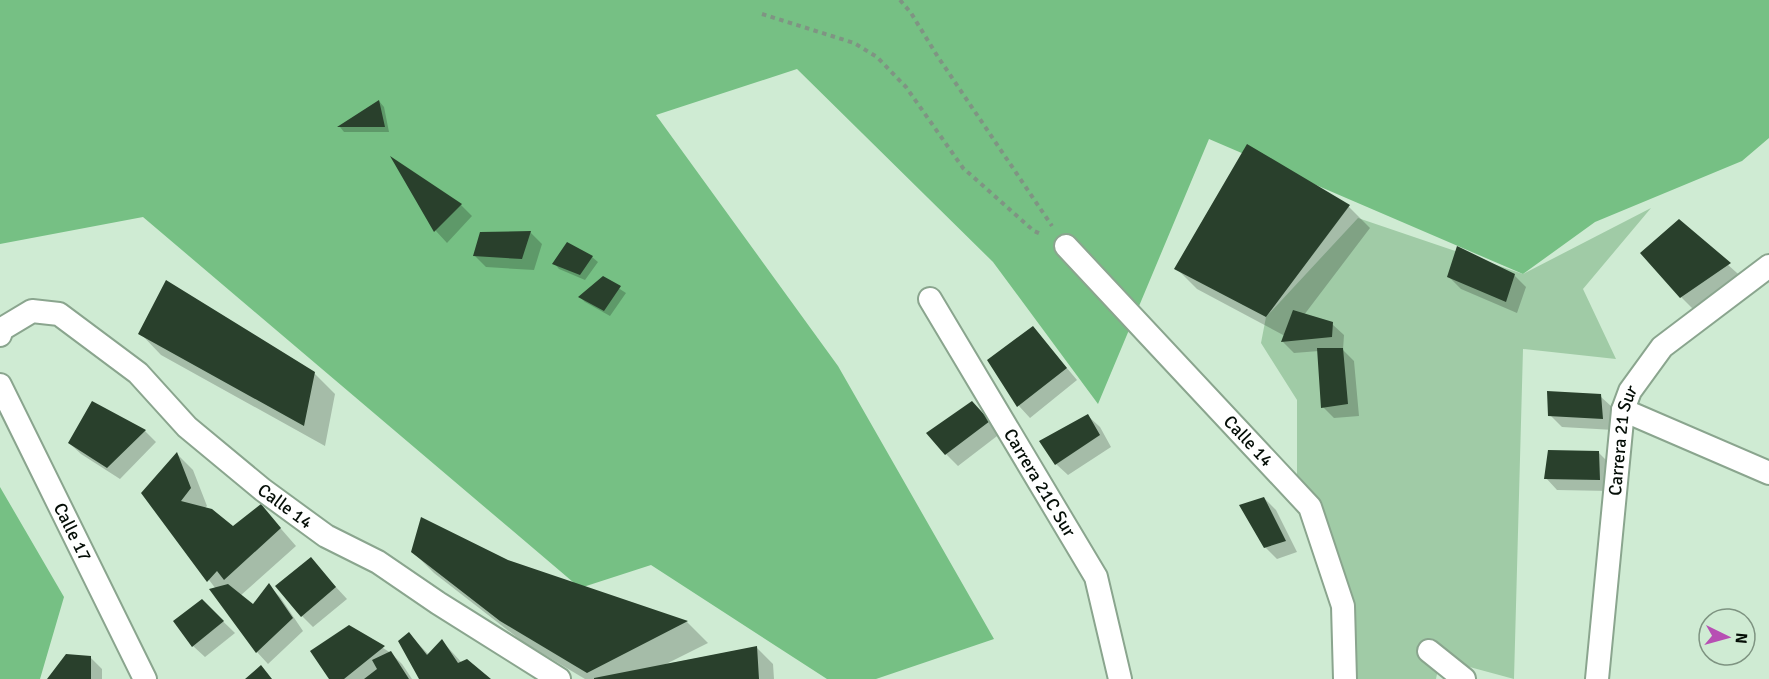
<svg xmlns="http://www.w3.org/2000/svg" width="1769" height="679" font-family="Signika,sans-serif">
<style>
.green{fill:#a0cba6}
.forest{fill:#76c084}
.shadow{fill:#0003}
.building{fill:#29402c}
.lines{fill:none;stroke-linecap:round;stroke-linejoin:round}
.street-casing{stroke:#8aa58e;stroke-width:26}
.path{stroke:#7f9483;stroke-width:4;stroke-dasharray:4.5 4.5;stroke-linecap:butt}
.street{stroke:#fff;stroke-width:22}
.labels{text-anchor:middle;stroke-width:6;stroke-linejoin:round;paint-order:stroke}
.street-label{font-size:18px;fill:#050e07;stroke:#cfebd3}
</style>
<rect width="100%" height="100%" fill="#cfebd3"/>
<!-- green -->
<path class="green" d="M1651,208L1583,289L1616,359L1523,349L1514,679L1440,659L1436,679H1345L1343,610L1297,503V400L1261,343L1266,317L1358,218L1523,274Z"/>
<!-- forest -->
<path class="forest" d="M0,0H1769V138L1742,161L1595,222L1523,274L1209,139L1098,404L993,262L797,69L656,115L838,366L994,639L876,679H827L651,565L580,588L143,217L0,244Z
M0,487L64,597L40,679H0Z"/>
<!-- shadow -->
<path class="shadow" d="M379,101L384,107L389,132H344L340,127Z
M1248,146L1349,207L1370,228L1304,315L1332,324L1344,335L1343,350L1354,361L1359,416L1334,418L1323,407L1319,351L1294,353L1283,342L1285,336L1197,289L1176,268Z
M395,161L461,205L472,216L447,243L436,231Z
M1679,221L1746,281L1698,314L1681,297Z
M530,232L542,244L534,270L486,267L475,256Z
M592,257L598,262L585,280L559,269L554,263Z
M1514,275L1526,287L1517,313L1461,289L1449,277Z
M603,278L626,293L610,316L585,302L580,297Z
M1033,328L1077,380L1030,418L1019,406L989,360Z
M140,333L314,373L335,394L325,446L161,355Z
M1600,396L1612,407L1614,430L1562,427L1550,415Z
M92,403L145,431L156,442L120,479L81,454L69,443Z
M984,415L1001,433L958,466L946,454Z
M1088,416L1100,427L1111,447L1068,475L1056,464Z
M1598,452L1610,464L1611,491L1557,490L1546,478Z
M177,454L193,470L207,506L205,508L233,528L261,506L296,546L240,596L253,606L269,586L280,597L303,631L268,664L257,652L216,589L142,493Z
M1264,498L1276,510L1297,552L1277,559L1265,547Z
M412,551L508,562L687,622L708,643L666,664L756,647L773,664L774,679H585L523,642L434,573Z
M310,559L347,599L313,627L302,616Z
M202,601L235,633L205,657L193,646Z
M349,627L391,653L402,664L412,679H330Z
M409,634L429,655L442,641L462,663L489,679H421Z
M90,657L102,669V679H49Z"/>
<!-- building -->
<path class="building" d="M379,100L385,127H337Z
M1247,144L1350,205L1266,317L1174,269Z
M390,156L462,204L434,232Z
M1679,219L1731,263L1680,298L1640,253Z
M531,231L522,259L473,256L480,232Z
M567,242L593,256L580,275L552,264Z
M1457,246L1515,274L1506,302L1447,277Z
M603,276L621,286L604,311L578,297Z
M166,280L315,372L304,426L138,334Z
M1293,310L1333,322L1332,337L1281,342Z
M1033,326L1067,368L1017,407L987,360Z
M1317,348H1343L1348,404L1321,408Z
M1547,391L1601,394L1603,419L1548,416Z
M92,401L146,430L107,468L68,443Z
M972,401L990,421L945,455L926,433Z
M1088,414L1100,435L1055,465L1039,441Z
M1548,450L1599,451L1600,480L1544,479Z
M177,452L191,488L181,501L212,509L233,526L261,504L281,528L224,580L217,571L207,582L141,493Z
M1264,497L1286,541L1264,548L1239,505Z
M421,517L508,560L688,621L587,673L500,621L411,552Z
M311,557L336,587L301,617L275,586Z
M269,583L293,618L256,653L209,589L228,584L253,604Z
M202,599L224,621L192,647L173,621Z
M349,625L385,646L344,679H329L310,651Z
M409,632L427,655L442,639L458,663L467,659L491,679H419L398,641Z
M757,646L759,679H594V678Z
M391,651L409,679H364L377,669L372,660Z
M66,654L91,656V679H47Z
M261,665L272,679H245Z"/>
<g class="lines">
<defs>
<g id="street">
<path id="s1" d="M1066,246L1310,507L1343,606L1345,679"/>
<path id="s2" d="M930,299L1096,577L1120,679"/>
<path id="s3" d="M0,335L2,329L32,311L59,314L138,373L187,427L263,490L326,536L378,562L438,603L559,679"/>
<path id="s4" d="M0,385L145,679"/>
<path d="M1623,410L1769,473"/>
<path d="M1429,651L1464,679"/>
<path id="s5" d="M1597,679L1623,410L1630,391L1662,347L1769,266"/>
</g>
</defs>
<!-- street casing -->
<use href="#street" class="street-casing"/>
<!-- path -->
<path class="path" d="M900,0L911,13L938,57L1052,226
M762,14L854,43L877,57L906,87L963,168L1034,231L1043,235"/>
<!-- street -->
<use href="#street" class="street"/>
</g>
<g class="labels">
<!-- street labels -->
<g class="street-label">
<text dy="6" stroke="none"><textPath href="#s1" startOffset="267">Calle 14</textPath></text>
<text dy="6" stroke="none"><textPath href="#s5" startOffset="240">Carrera 21 Sur</textPath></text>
<text dy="6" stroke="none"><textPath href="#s2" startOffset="214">Carrera 21C Sur</textPath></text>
<text dy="6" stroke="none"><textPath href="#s3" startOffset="366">Calle 14</textPath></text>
<text dy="6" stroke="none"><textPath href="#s4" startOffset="164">Calle 17</textPath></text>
</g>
</g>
<!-- north arrow -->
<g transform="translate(1727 637) rotate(95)"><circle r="28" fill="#cfebd3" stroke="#7e9381" stroke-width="1.5"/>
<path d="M0-4.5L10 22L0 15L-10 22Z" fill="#b74fb3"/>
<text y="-9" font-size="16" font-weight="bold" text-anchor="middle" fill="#050e07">N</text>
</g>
</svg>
